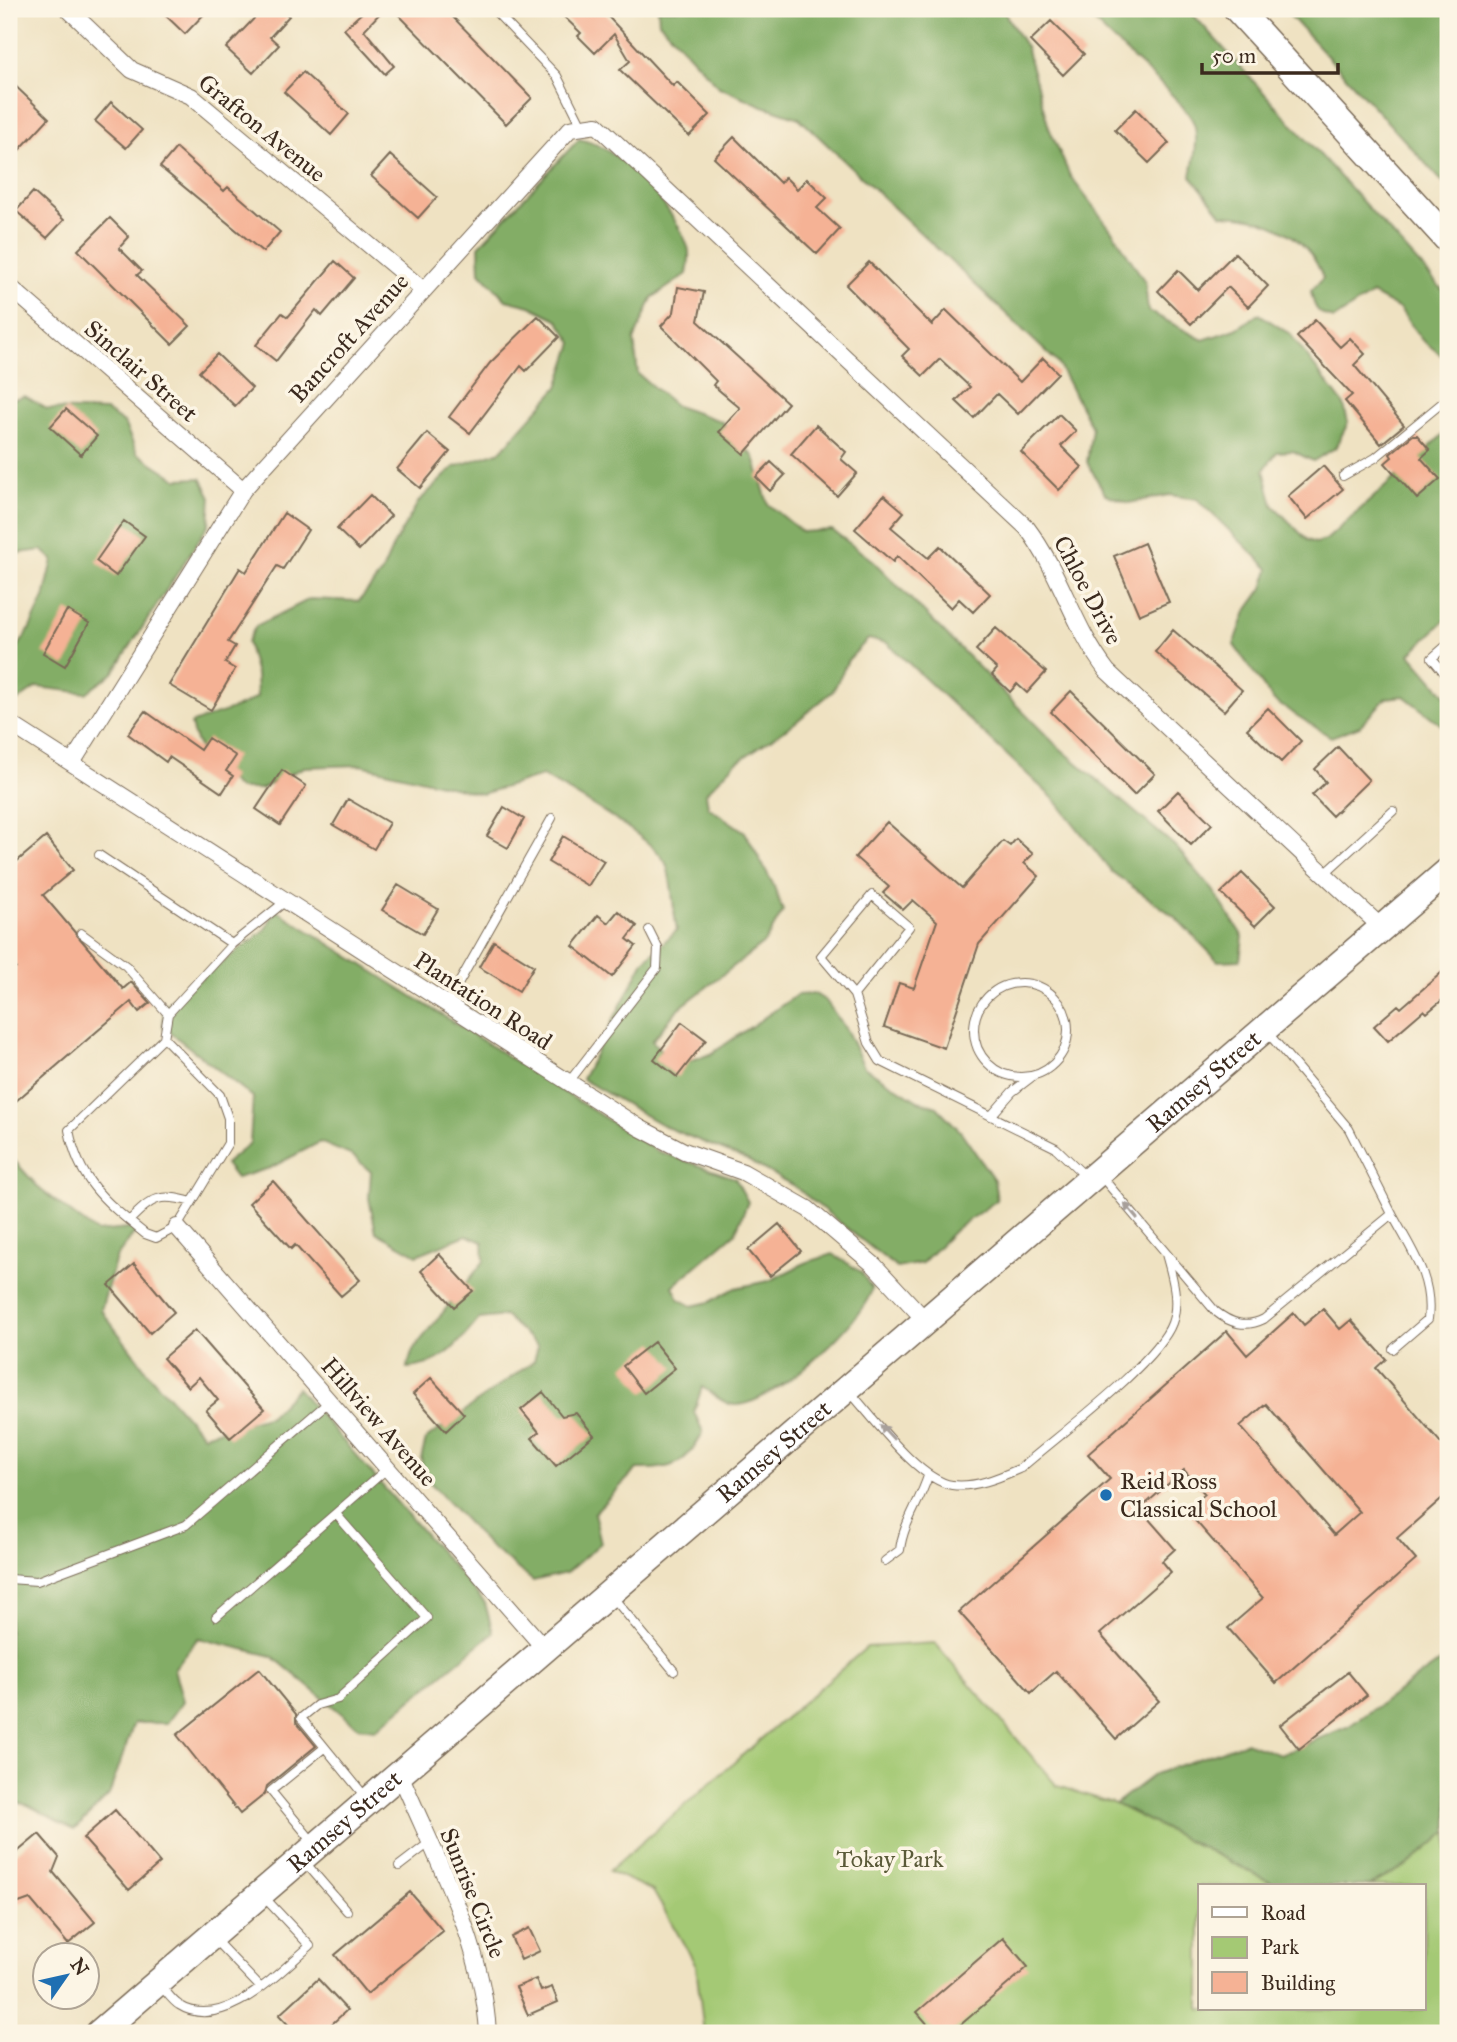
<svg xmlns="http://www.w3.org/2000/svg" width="1457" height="2042" font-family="'IM FELL Great Primer',serif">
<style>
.green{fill:#a4c974;stroke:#707a49;stroke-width:2}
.forest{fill:#83ad66;stroke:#5f6c42;stroke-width:2}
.building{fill:#f5b295;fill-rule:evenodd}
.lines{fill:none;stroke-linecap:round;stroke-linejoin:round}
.lane-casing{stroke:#7a6a57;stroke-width:10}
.street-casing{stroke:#7a6a57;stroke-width:18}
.primary-casing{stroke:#7a6a57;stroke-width:29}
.lane{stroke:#fff;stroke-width:8}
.street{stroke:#fff;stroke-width:16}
.primary{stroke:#fff;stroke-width:26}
.oneway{fill:#a79f9a}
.poi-dot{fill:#1f6fb2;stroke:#fcf5e5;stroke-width:2.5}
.labels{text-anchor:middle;stroke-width:7;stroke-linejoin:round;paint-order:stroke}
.street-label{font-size:24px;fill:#3b2a1e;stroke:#fcf5e5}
.poi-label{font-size:24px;fill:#3b2a1e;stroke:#fcf5e5;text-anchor:start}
.park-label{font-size:24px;fill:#5a5a38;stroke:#fcf5e5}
</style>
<rect width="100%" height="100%" fill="#fcf5e5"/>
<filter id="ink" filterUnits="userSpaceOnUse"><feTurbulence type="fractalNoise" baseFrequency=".0143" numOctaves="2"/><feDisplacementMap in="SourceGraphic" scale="14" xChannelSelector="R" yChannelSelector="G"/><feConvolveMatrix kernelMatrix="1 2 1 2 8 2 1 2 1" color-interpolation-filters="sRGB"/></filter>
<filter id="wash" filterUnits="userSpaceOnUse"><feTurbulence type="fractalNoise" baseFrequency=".00686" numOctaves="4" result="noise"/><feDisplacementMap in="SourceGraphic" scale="28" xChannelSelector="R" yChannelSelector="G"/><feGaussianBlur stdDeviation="1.57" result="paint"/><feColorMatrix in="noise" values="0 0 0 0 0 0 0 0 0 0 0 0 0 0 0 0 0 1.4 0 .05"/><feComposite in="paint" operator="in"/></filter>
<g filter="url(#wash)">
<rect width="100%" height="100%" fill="#efe2c2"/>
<!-- green -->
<path class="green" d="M935,1643L1057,1786L1115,1804L1279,1886H1200V2009H1424V1886H1369L1408,1865L1448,1831V2033H704L696,1965L653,1891L609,1871L867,1647Z"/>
<!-- forest -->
<path class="forest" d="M658,9H1002L1026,47L1049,128L1070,176L1115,235L1145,282L1148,311L1203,340L1236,329L1259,314L1290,334L1344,405L1348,423L1335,448L1313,461L1293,451L1277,452L1264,470L1273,505L1307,540L1315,543L1326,540L1448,430V617L1410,654L1448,698V730L1404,696L1386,698L1360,726L1331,737L1274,701L1234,645L1246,612L1263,588L1269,569L1197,499L1169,495L1129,503L1105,494L1087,462L1092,428L1058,363L799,118L763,106L719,87L659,22Z
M1083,9H1188L1448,296V366L1445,358L1421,339L1400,309L1372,294L1334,319C1317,314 1314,308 1311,291L1323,278C1308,234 1265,216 1222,215L1191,176C1194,160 1198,143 1195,127C1190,101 1103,37 1083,9Z
M1284,9H1448V188Z
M579,139C621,147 674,208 688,247C691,255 688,266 687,274L652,298L634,340L638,374L676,406L721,421L754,457L768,504L802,532L832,530L873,561L1055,744L1176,847L1213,890L1243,937L1240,960L1218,961L1175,917L1112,872L1055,800L887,643L868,639L848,660L833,691L796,722L734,764L706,793L708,807L745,832L773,884L783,911L765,942L677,1010L652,1041L676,1065L711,1054L797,995L815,994L826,1001L847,1031L864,1067L918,1101L937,1107L961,1132L994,1180L997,1200L956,1229L922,1263L897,1268L794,1186L747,1160L666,1127L582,1079L644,961L677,930C673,910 673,886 667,866C658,839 568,791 542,776L482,794L361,765L304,767L261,789H239C217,770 196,754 191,724C213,714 238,710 257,697L256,674L247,642L256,626L310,599L359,601L381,574L394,544L419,501L454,467L501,451L558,387L573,343L557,319L530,306L506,300L480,272L479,246Z
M25,396L47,409L106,411L124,423L137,453L177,479L201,478L211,497L209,524L113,673L86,693L37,687L18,700L9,695V661L29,630L44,598L53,560L42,550L19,553L9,566V400Z
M276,910L657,1151L735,1178L748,1202L735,1233L673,1286L679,1299L692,1306L710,1302L735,1288L769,1281L805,1263L833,1254L861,1272L872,1289C862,1323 772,1406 735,1405C725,1405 712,1393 702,1387L694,1412L703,1432C687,1464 673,1470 637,1469L594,1513L601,1543L566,1573L533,1581L488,1545L425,1477L421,1459L426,1439L534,1361L538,1346L505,1316L479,1319C459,1343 441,1367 407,1368L413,1350L484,1261L483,1242L466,1235L417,1255L376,1232L369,1198L371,1172L353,1156L320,1142L270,1168L236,1178L225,1164L250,1143L253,1097L163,1027L164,1006L264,931Z
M9,1155L41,1190L96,1232L138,1228L116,1258L101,1310L152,1378L203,1435L270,1416L297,1388L485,1603L493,1633L376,1729L358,1727L272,1656L198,1638L174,1669L183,1701L167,1723H134L109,1795L74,1830L28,1805L9,1801Z
M1448,1656V1831L1408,1865L1369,1886H1279L1115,1804L1155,1774L1246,1742L1280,1755L1349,1726Z"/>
<g id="blocks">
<!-- building -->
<path class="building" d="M159,9H209L185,34Z
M263,9H281L289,16L270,37L279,45L253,73L226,48Z
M366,9H384L364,30L394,66L385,74L344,29Z
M393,9H445L532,98L506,124Z
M556,9H601L673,86L677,82L710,115L689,136L620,70L630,61L614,34L595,53L578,36L581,33Z
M1051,21L1084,54L1063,75L1030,41Z
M303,72L349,114L331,135L284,92Z
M9,80L49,118L9,161Z
M111,102L142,130L126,148L95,121Z
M1136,109L1169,143L1149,163L1115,130Z
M734,137L780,183L785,177L797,189L807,179L827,198L817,208L840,229L817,254L714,158Z
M176,148L224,191L228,187L280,232L263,252L160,167Z
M390,155L437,197L418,218L371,176Z
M33,192L64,220L47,238L16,211Z
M110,218L129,237L119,248L142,271L137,275L190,326L172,344L78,250Z
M1235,253L1268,286L1248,307L1228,287L1191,324L1158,291L1178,270L1198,290Z
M335,261L354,278L322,316L316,310L276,361L256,345L282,313L288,317Z
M869,262L932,325L946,310L1020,382L1043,358L1058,373L1018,414L997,394L974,418L956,401L970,387L940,359L923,376L902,356L909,349L846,285Z
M678,287L704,292L698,321L788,403L744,454L719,432L740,408L713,385L716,381L661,326L674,312Z
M538,316L559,337L526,371L521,366L470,433L449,417L490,363Z
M1315,320L1340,347L1350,338L1365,354L1354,365L1404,425L1381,444L1345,401L1352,395L1297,337Z
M217,354L252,388L235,406L199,372Z
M66,409L97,436L81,455L50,427Z
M1059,414L1076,431L1061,446L1082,467L1059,490L1021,452Z
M816,425L846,452L841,459L857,473L837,496L791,454Z
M427,433L450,452L420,488L397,469Z
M1413,435H1417L1430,450L1421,458L1440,479L1417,499L1385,463L1392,457L1390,454Z
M771,462L785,475L770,491L756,477Z
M1323,466L1343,489L1307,519L1288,496Z
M370,495L391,516L359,550L337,529Z
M884,495L904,512L891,527L928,558L940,546L990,594L973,612L959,599L951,608L897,556L893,562L855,529Z
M284,513L308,530L283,569L277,566L228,642L235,646L225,663L235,669L211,710L169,685L240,568L246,572Z
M124,521L145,536L116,576L96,561Z
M1144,543L1169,602L1139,615L1114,556Z
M67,610L89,623L65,666L43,653Z
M996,628L1046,672L1027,693L1017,684L1010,692L992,675L997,669L976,650Z
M1173,630L1242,690L1224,711L1155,652Z
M1071,691L1155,774L1134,795L1051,712Z
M1268,708L1301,741L1281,762L1247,729Z
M145,711L200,750L208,738L236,756L226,771L233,776L222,793L169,757L166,762L128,734Z
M1338,747L1369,780L1332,816L1312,795L1326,782L1315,769Z
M282,770L306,786L280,825L256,809Z
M1178,791L1212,824L1191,845L1158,811Z
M348,799L389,823L374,849L333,825Z
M504,807L524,819L508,848L487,836Z
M887,822L962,888L1003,841L1010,846L1016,839L1033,854L1024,863L1039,876L979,944L944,1048L884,1027L899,983L914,988L937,921L913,900L903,910L883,893L889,887L855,857Z
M563,836L604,861L588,886L548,862Z
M46,837L73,870L43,895L123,989L131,982L150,1003L139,1012L131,1002L9,1107V975L16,968L9,959V868Z
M1242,873L1275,906L1255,926L1221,893Z
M398,885L438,909L423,934L382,910Z
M618,911L637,926L627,939L636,946L612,977L573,946L598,915L608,923Z
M494,941L534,966L519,991L479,967Z
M1448,967V995L1427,1013L1424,1010L1388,1041L1374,1026L1398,1005L1401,1008Z
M682,1022L706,1040L677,1077L654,1059Z
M273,1181L360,1280L341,1296L295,1245L291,1249L249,1203Z
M779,1224L801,1251L770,1276L748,1250Z
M439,1254L473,1291L454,1307L421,1271Z
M134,1264L174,1312L150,1333L109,1285Z
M1323,1309L1340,1329L1351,1320L1386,1359L1376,1368L1448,1451V1493L1397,1538L1416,1560L1276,1683L1228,1628L1263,1598L1186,1510L1205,1494L1184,1470L1140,1509L1175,1549L1162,1561L1171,1572L1100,1634L1159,1701L1116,1739L1056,1671L1031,1693L959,1612L1110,1479L1088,1454L1227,1331L1247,1355L1294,1313L1304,1325ZM1266,1404L1360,1512L1334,1535L1240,1426Z
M195,1330L264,1409L230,1438L206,1410L218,1400L199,1377L188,1387L163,1358Z
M654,1342L675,1368L644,1393L623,1366Z
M431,1378L464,1414L446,1431L413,1394Z
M543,1392L562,1416L576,1413L594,1435L556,1466L532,1438L539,1432L521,1410Z
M259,1669L296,1714V1722L316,1746L267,1786L265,1794L240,1814L177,1735Z
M1348,1672L1367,1695L1299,1749L1280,1725Z
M115,1810L160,1863L129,1890L83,1838Z
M39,1834L59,1857L53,1872L95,1922L68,1944L30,1899L16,1904L9,1896V1859Z
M410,1892L443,1931L367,1994L335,1955Z
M529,1928L540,1951L521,1960L511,1937Z
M1003,1938L1028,1967L951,2033H935L917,2012Z
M318,1979L347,2010L322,2033H296L279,2015Z
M536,1979L541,1991L552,1987L558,2002L528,2015L516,1987Z"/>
</g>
</g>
<g filter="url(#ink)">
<use href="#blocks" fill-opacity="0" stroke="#7a6a57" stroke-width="2"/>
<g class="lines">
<defs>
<path id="lane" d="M493,9L557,76L582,126
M1343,476L1375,458L1448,398
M1448,644L1432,658L1448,677
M99,855L232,944
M1324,874L1393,811
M81,933L126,966L168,1014
M974 1030a47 47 0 1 1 94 0a47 47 0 1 1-94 0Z
M854,995L909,927L872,895L821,956L854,995L869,1043L880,1061L1056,1148L1086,1177
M447,1004L552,818
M164,1038L220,1095L228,1118V1143L177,1227L156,1238L145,1234C106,1202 79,1182 69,1130L164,1038L168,1014L232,944L287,900
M568,1083L657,968L658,948L649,930
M991,1116L1012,1092L1033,1076
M1101,1176L1215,1311C1231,1324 1246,1328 1264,1319L1392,1214L1349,1129L1268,1033
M1392,1214C1411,1250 1433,1277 1428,1319L1393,1349
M129,1221C153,1197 159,1193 192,1202
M849,1391C873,1417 918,1480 952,1485C976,1488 1000,1477 1021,1468C1055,1438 1158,1362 1172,1323C1180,1301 1172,1275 1166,1254
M336,1514L427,1618L338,1699L317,1705L301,1718L367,1799
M885,1561L900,1550C903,1523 920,1502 928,1476
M9,1579L37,1581L186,1525L331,1400
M611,1595L674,1671
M216,1617L389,1467
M313,1842L271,1791L324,1748
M303,1860L347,1911
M399,1866L429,1843
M214,1939L260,1987
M160,1985C166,1991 172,2001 179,2005C223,2033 279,1972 310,1946L263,1896"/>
<path id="street" d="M68,9L132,70L191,96L423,290
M9,286L243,490
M9,723L640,1128L684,1151L743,1172L808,1209L874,1265L925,1320
M72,763L243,490L570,129L597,125L1027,528C1061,573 1073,627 1107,671L1381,927
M177,1227L545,1649
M400,1774C435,1857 483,1942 488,2033"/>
<g id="primary">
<path d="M1237,9L1448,240"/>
<path id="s1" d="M99,2033L1448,871"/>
</g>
</defs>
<!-- lane casing -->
<use href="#lane" class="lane-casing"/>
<!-- street casing -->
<use href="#street" class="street-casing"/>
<!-- primary casing -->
<use href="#primary" class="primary-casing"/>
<!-- lane -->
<use href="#lane" class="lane"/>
<!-- street -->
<use href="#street" class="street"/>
<!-- primary -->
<use href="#primary" class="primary"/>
</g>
<!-- one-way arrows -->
<defs><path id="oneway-solid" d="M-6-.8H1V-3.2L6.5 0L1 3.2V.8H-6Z" transform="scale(1.75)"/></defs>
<g class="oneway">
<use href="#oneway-solid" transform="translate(1131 1211) rotate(-130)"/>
<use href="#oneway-solid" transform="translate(887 1432) rotate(-133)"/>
</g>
</g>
<!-- markers -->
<circle class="poi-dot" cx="1106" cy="1495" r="7"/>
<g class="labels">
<!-- street labels -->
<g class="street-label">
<text transform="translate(262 128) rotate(39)" y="8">Grafton Avenue</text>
<text transform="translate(349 338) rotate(-48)" y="8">Bancroft Avenue</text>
<text transform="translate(141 371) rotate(41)" y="8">Sinclair Street</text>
<text transform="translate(1088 590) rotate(62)" y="8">Chloe Drive</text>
<text transform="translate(483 1001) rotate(33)" y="8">Plantation Road</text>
<text dy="8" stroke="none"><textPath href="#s1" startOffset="1458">Ramsey Street</textPath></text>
<text transform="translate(379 1422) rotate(49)" y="8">Hillview Avenue</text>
<text dy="8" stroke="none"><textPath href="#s1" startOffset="891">Ramsey Street</textPath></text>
<text dy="8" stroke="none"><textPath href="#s1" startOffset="324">Ramsey Street</textPath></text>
<text transform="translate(473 1893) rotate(68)" y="8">Sunrise Circle</text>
</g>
<!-- poi labels -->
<g class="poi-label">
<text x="1120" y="1489">Reid Ross<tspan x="1120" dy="28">Classical School</tspan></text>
</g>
<!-- park labels -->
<g class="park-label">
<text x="890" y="1867">Tokay Park</text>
</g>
</g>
<!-- margin -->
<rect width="1457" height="2042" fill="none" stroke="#fcf5e5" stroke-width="35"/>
<!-- legend -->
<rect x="1198" y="1884" width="228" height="126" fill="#fcf5e5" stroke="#afa495" stroke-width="2"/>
<rect x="1212" y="1907" width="35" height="10" fill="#ffffff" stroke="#afa495" stroke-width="2"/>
<text x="1261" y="1920" font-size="21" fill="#3b2a1e">Road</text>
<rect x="1212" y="1937" width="35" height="21" fill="#a4c974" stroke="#afa495" stroke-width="2"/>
<text x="1261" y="1954" font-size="21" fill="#3b2a1e">Park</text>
<rect x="1212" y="1972" width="35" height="21" fill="#f5b295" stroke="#afa495" stroke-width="2"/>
<text x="1261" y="1990" font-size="21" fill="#3b2a1e">Building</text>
<!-- north arrow -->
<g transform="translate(66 1976) rotate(56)"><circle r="33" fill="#fcf5e5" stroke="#afa495" stroke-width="2"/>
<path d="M0-5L12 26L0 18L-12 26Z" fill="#1f6fb2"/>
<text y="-10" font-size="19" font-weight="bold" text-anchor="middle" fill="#3b2a1e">N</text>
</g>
<!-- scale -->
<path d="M1202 63v10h136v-10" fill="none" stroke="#3b2a1e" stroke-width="3.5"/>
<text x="1212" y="63" font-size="21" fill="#3b2a1e" stroke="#fcf5e5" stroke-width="5" paint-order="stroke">50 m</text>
</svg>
